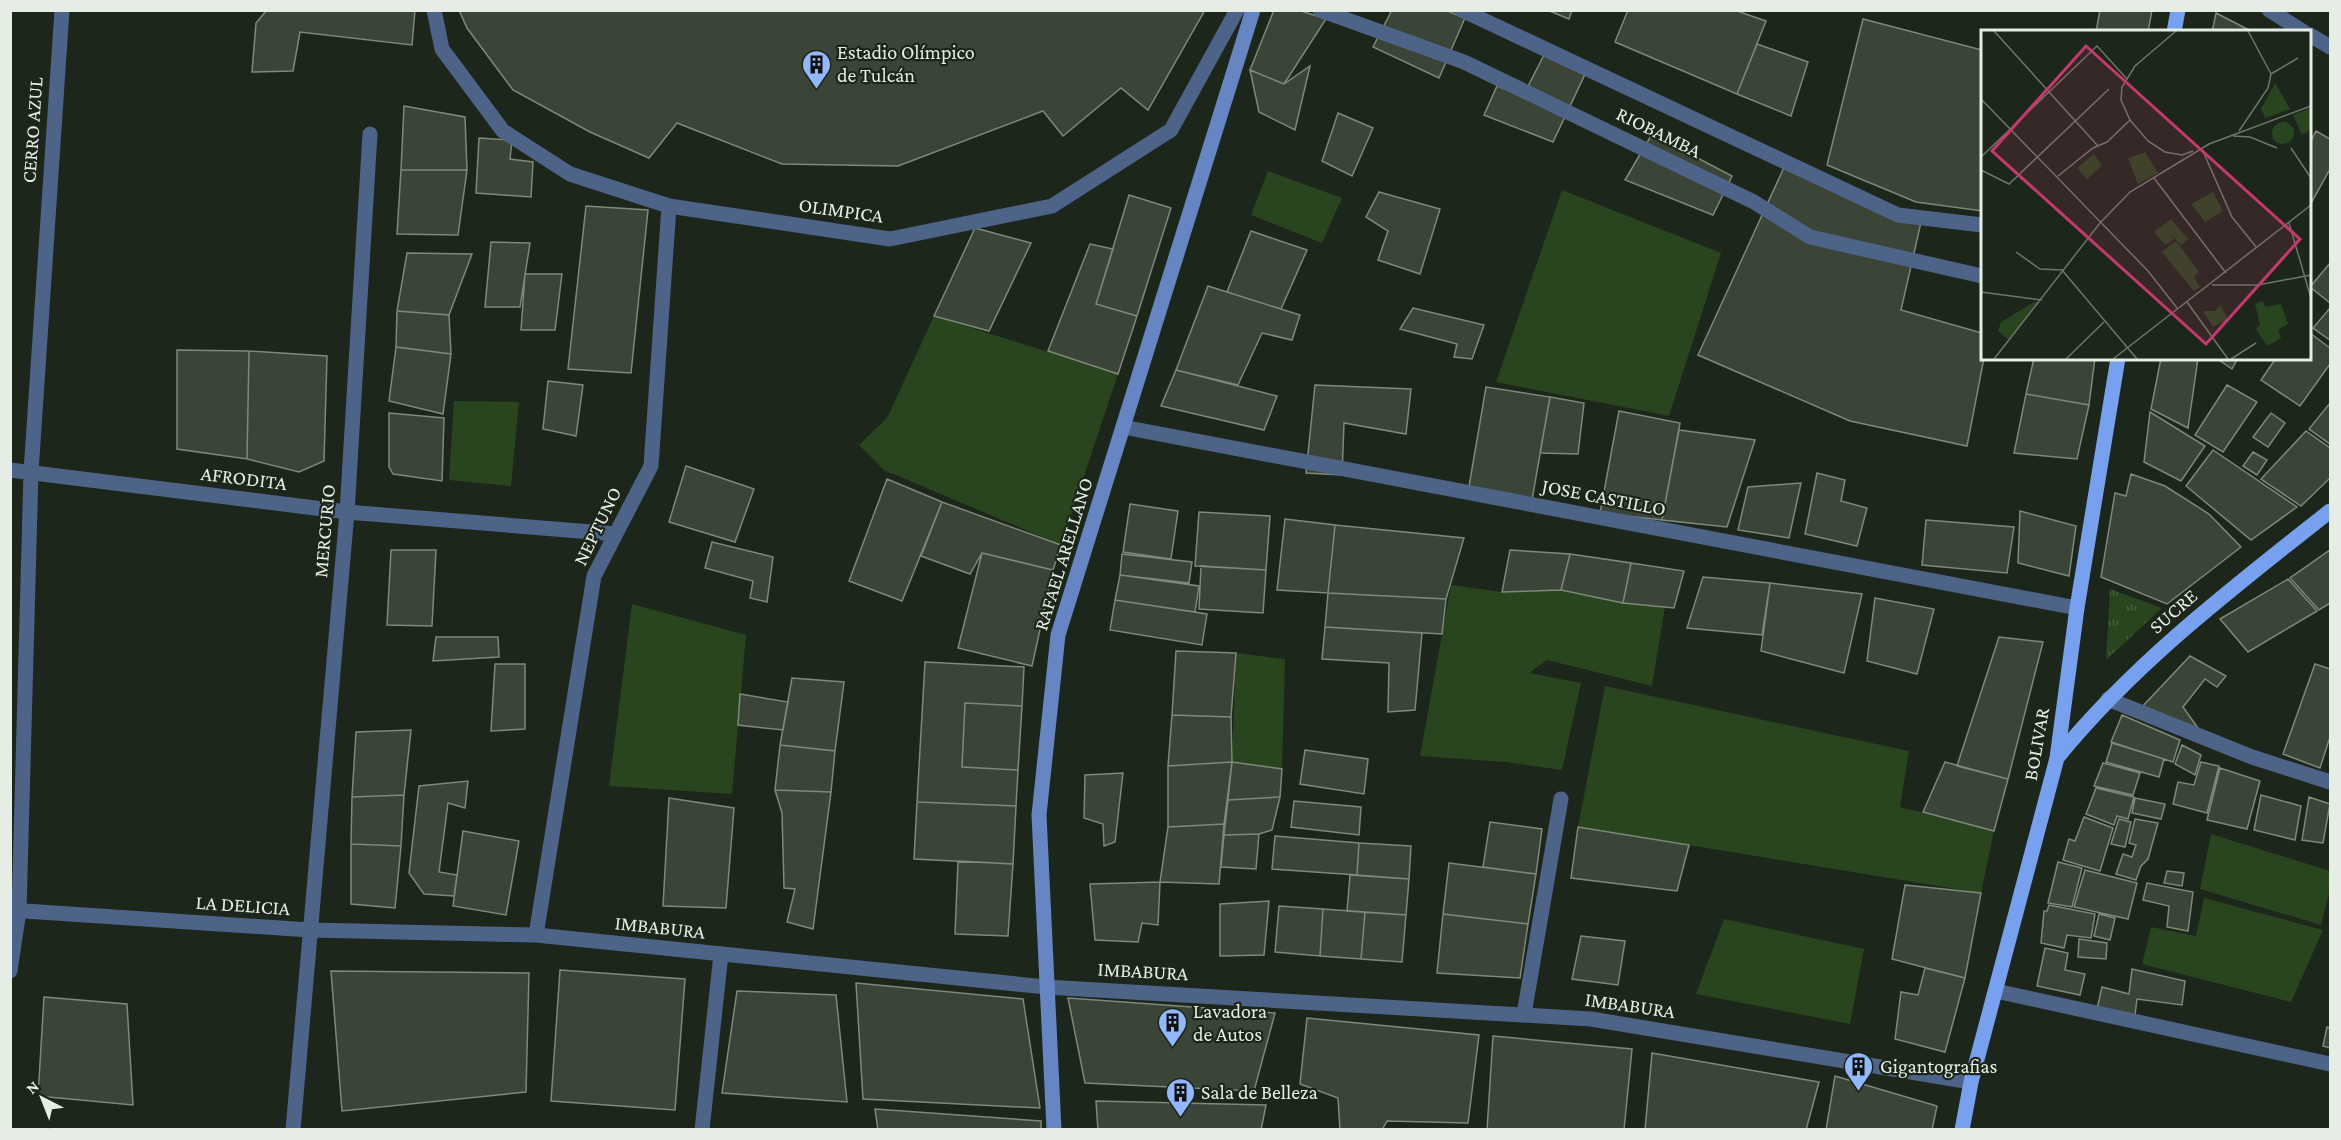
<svg xmlns="http://www.w3.org/2000/svg" width="2341" height="1140" font-family="'Crimson Pro',serif">
<style>
.green{fill:#28451f}
.park{fill:url(#park-tufts)}
.building{fill:#3a4537;stroke:#7d897a;stroke-width:1.5}
.lines{fill:none;stroke-linecap:round;stroke-linejoin:round}
.lane{stroke:#4e6388;stroke-width:15}
.street{stroke:#4e6388;stroke-width:15}
.secondary{stroke:#6586c2;stroke-width:15}
.primary{stroke:#77a1ef;stroke-width:15}
.labels{text-anchor:middle;stroke-width:4.5;stroke-linejoin:round;paint-order:stroke}
.poi-label{font-size:20px;fill:#e6ede4;stroke:#1d261a;text-anchor:start}
.street-label{font-size:20px;fill:#e6ede4;stroke:#1d261a}
.inset-road{fill:none;stroke:#6d766b;stroke-width:1.5}
.view{fill:#c73870;fill-opacity:0.15;stroke:#c73870;stroke-width:3}
.inset-edge{fill:none;stroke:#e6ede4;stroke-width:3}
</style>
<defs>
<pattern id="park-tufts" width="24" height="20" patternUnits="userSpaceOnUse" patternTransform="scale(1.5)"><rect width="24" height="20" fill="#28451f"/><path d="M3 7l-1-3M5 7V3M7 7l1-3M15 17l-1-3M17 17v-4M19 17l1-3" fill="none" stroke="#47603f"/></pattern>
</defs>
<rect width="100%" height="100%" fill="#1d261a"/>
<!-- green -->
<path class="green" d="M1268,171L1342,198L1322,243L1251,215Z
M1562,190L1721,253L1669,416L1496,382Z
M934,316L1118,374L1061,545L884,470L859,445L887,418Z
M454,401L519,402L511,486L449,480Z
M1451,585L1502,592L1561,590L1665,607L1652,686L1547,660L1529,673L1581,683L1562,770L1505,762L1420,756Z
M632,604L746,635L732,794L609,786Z
M1236,653L1285,659L1282,769L1232,762Z
M1605,686L1909,751L1900,807L1994,831L1981,893L1578,827Z
M2211,834L2330,871V889L2321,925L2200,889Z
M2204,898L2323,930L2291,1002L2142,964L2151,927L2196,936Z
M1724,919L1864,949L1850,1024L1696,994Z"/>
<!-- park -->
<path class="park" d="M2110,589L2162,608L2106,660Z"/>
<!-- building -->
<path class="building" d="M267,10H415L412,45L300,32L293,71L252,72L256,23Z
M459,10H1205L1148,110L1121,88L1063,136L1043,111L898,166L782,164L677,123L649,158L590,132L513,90L467,28Z
M1274,10H1298L1326,19L1284,84L1250,70Z
M1392,10H1445L1465,18L1439,78L1373,47Z
M1547,10H1572L1569,19Z
M1628,10H1734L1766,21L1737,94L1615,42Z
M2100,10H2152L2148,32H2096Z
M2216,13L2253,32H2212Z
M1863,19L1982,50V211L1916,202L1827,165Z
M1757,44L1808,62L1791,116L1737,94Z
M1546,51L1587,70L1553,142L1484,115L1497,86L1523,96Z
M1310,66L1295,130L1259,112L1250,70L1284,84Z
M404,106L465,117L467,170H401Z
M1338,113L1373,128L1352,176L1322,161Z
M2316,131L2330,139V169L2310,205V143Z
M1652,134L1732,176L1713,215L1625,180Z
M479,138L512,140L510,159L533,162L531,197L476,193Z
M1786,163L1922,218L1901,310L1982,333L1984,358L1967,446L1850,421L1698,355Z
M401,170H467L458,235L397,234Z
M1379,192L1440,209L1420,274L1378,260L1388,231L1366,217Z
M1129,195L1171,208L1137,316L1096,304Z
M586,206L648,210L631,373L568,369Z
M975,228L1031,243L989,331L934,316Z
M1251,231L1307,250L1281,309L1227,292Z
M491,242L530,243L520,307H485Z
M1090,244L1113,249L1096,304L1137,316L1118,374L1048,351Z
M407,253L472,254L449,315L397,311Z
M2330,263V303L2310,287Z
M525,274H562L555,330H521Z
M1208,286L1300,315L1292,340L1262,333L1238,385L1176,370Z
M1413,308L1484,325L1472,359L1454,357L1457,344L1400,329Z
M2330,308V340L2313,328Z
M397,311L449,315L451,354L396,347Z
M2310,333L2330,348V364L2300,406L2261,380L2276,358H2310Z
M396,347L451,354L443,414L389,401Z
M177,350L249,351L247,459L177,449Z
M249,351L327,356L324,461L299,472L247,459Z
M2034,358H2095L2089,405L2026,394Z
M2161,358H2198L2188,428L2151,409Z
M2216,358H2238L2232,369Z
M1176,370L1277,396L1264,430L1161,406Z
M548,381L583,385L576,436L543,429Z
M1315,385L1411,389L1406,434L1344,423L1342,475L1306,473Z
M2227,385L2257,402L2223,452L2195,435Z
M1486,387L1550,397L1532,500L1467,498Z
M2026,394L2089,405L2077,459L2014,453Z
M1550,397L1584,403L1578,454L1540,453Z
M2330,403V444L2309,429Z
M1619,411L1680,423L1662,520L1600,513Z
M2150,412L2205,446L2181,481L2144,462Z
M389,413L444,418L442,481L393,474L389,467Z
M2271,413L2285,423L2268,447L2253,437Z
M1679,430L1755,440L1727,527L1662,520Z
M2306,431L2330,448V478L2301,506L2261,479Z
M2213,450L2297,507L2251,540L2186,486Z
M2253,452L2267,460L2257,475L2243,466Z
M686,466L754,489L735,542L669,522Z
M1817,473L1845,480L1841,501L1867,508L1857,546L1805,534Z
M2131,474L2165,486L2209,514L2241,547L2167,604L2101,577L2115,493L2126,496Z
M887,479L942,502L902,601L849,581Z
M1801,483L1789,538L1738,530L1748,487Z
M942,502L1061,545L1053,570L982,553L970,574L921,556Z
M1130,504L1178,511L1171,559L1123,552Z
M2020,511L2076,526L2069,576L2018,563Z
M1199,512L1270,516L1266,570L1195,566Z
M1285,519L1335,525L1328,593L1277,590Z
M1926,520L2014,527L2007,573L1922,565Z
M1335,525L1464,538L1446,599L1328,593Z
M712,542L773,557L767,602L750,598L753,581L705,568Z
M391,550H436L432,626L387,625Z
M1510,550L1570,554L1561,590L1502,592Z
M2330,550V603L2319,610L2290,578Z
M982,553L1053,570L1032,666L958,648Z
M1122,554L1192,562L1189,583L1120,575Z
M1570,554L1631,563L1623,603L1561,590Z
M1631,563L1684,571L1674,608L1623,603Z
M1201,566L1266,570L1263,613L1199,609Z
M1120,575L1199,586L1195,612L1115,600Z
M1703,577L1770,583L1762,635L1687,628Z
M2288,579L2317,611L2248,652L2220,619Z
M1770,583L1862,594L1844,673L1761,651Z
M1328,593L1446,599L1442,634L1325,627Z
M1875,598L1934,609L1917,674L1867,661Z
M1115,600L1207,614L1202,645L1110,630Z
M1325,627L1422,633L1415,710L1388,712L1389,663L1322,659Z
M436,637H498L499,657L433,661Z
M1999,637L2043,642L2008,779L1957,766Z
M1176,651L1236,653L1231,717L1172,715Z
M2190,656L2226,676L2217,687L2205,679L2183,707L2200,731L2141,708Z
M925,662L1024,667L1022,706L965,703L962,767L1018,770L1016,806L917,802Z
M495,664H525V729L491,731Z
M2315,664L2330,669V737L2320,768L2283,754Z
M792,678L844,682L835,751L780,745Z
M740,694L788,702L783,730L738,725Z
M965,703L1022,706L1018,770L962,767Z
M1172,715L1231,717L1232,762L1168,766Z
M2122,715L2180,740L2173,762L2111,742Z
M411,730L404,795L352,797L356,732Z
M2112,743L2164,759L2159,777L2106,762Z
M780,745L835,751L831,792L775,790Z
M2182,745L2201,755L2195,775L2175,764Z
M1305,750L1368,759L1364,794L1300,784Z
M1232,762L1224,824L1168,827V766Z
M1232,762L1282,769L1280,797L1228,800Z
M1945,762L2008,779L1994,831L1923,812Z
M2201,762L2219,766L2207,813L2173,804L2178,782L2194,785Z
M2103,763L2140,773L2133,795L2094,786Z
M2220,768L2260,781L2247,829L2207,820Z
M1123,773L1115,842L1104,846L1103,824L1084,818L1085,775Z
M468,781L465,808L448,803L439,872L457,875L454,896L424,894L409,873L419,786Z
M2096,788L2134,797L2128,819L2117,816L2114,825L2086,814Z
M775,790L831,792L813,929L787,922L795,889L784,888L782,813Z
M404,795L401,846L351,844L352,797Z
M2261,795L2301,806L2295,840L2254,830Z
M1280,797L1272,830L1259,834L1224,835L1228,800Z
M2309,797L2330,804L2323,843L2302,840Z
M669,798L734,808L726,908L663,906Z
M2135,798L2165,804L2161,819L2132,813Z
M1294,801L1361,807L1359,835L1291,827Z
M917,802L1016,806L1013,864L914,859Z
M2084,817L2113,828L2100,871L2063,860L2069,839L2075,841Z
M2119,819L2131,822L2125,847L2111,844Z
M2135,819L2158,823L2148,859L2141,866L2136,880L2116,874L2123,854L2132,857L2136,845L2129,843Z
M1490,822L1542,829L1536,874L1483,867Z
M1224,824L1219,884L1160,882L1168,827Z
M1578,827L1689,845L1677,891L1571,878Z
M463,831L519,841L506,915L453,906Z
M1259,834L1256,869L1221,867L1224,835Z
M1275,836L1359,843L1357,875L1272,869Z
M1359,843L1411,846L1409,879L1357,875Z
M351,844L401,846L395,908L351,904Z
M958,861L1013,864L1008,936L955,934Z
M2058,862L2082,868L2072,907L2048,903Z
M1449,863L1536,874L1528,924L1443,914Z
M2085,870L2137,883L2128,919L2074,907Z
M2167,871L2184,873L2182,886L2164,883Z
M1350,875L1409,879L1406,915L1347,911Z
M1160,882L1158,925L1142,923L1138,942L1095,940L1090,884Z
M2147,883L2193,892L2188,931L2167,927L2169,906L2143,900Z
M1905,885L1981,893L1965,978L1892,959Z
M1269,901L1264,955L1220,956V904Z
M2049,905L2095,914L2091,938L2067,935L2064,948L2041,943L2044,911H2047Z
M1279,906L1323,909L1320,956L1275,952Z
M1323,909L1365,912L1361,959L1320,956Z
M1365,912L1406,915L1402,962L1361,959Z
M1443,914L1528,924L1520,978L1437,973Z
M2099,914L2115,918L2110,940L2094,936Z
M1581,936L1625,941L1618,985L1572,979Z
M2079,939L2107,943L2106,959L2078,957Z
M2045,948L2068,953L2065,970L2085,974L2080,995L2037,986Z
M1925,968L1965,978L1945,1052L1895,1039L1901,992L1918,995Z
M2132,969L2185,981L2182,1005L2137,999L2135,1015L2097,1009L2102,987L2129,994Z
M560,970L685,979L675,1110L551,1101Z
M331,971L529,973L526,1092L342,1111Z
M856,983L1023,999L1040,1108L863,1099Z
M737,991L836,995L847,1102L722,1093Z
M44,997L127,1004L133,1105L38,1096Z
M1068,998L1275,1013L1254,1091L1085,1083Z
M1307,1018L1479,1035L1468,1123L1387,1121L1382,1130H1340L1338,1098L1300,1084Z
M2327,1027L2330,1028V1048L2323,1046Z
M1493,1036L1632,1049L1624,1130H1487Z
M1652,1053L1819,1082L1806,1130H1645Z
M1835,1076L1937,1106L1932,1130H1826Z
M1096,1101L1266,1105L1261,1130H1098Z
M875,1109L1041,1121V1130H878Z"/>
<g class="lines">
<!-- lane -->
<path class="lane" d="M2108,699L2252,757L2330,782
M1524,1014L1561,799
M702,1130L721,954"/>
<!-- street -->
<path class="street" d="M434,10L442,49L503,131L570,174L669,206L890,239L1052,206L1171,130L1237,10
M1320,10L1464,62L1754,202L1810,237L1982,276
M1462,10L1898,215L1982,225
M2269,10L2304,32
M2310,35L2330,47
M1123,427L2077,608
M10,470L347,512L616,534
M10,910L310,930L536,935L1046,987L1591,1019L1971,1082
M536,935L594,576L651,466L669,206
M10,971L19,911L31,472L62,10
M1996,991L2330,1064
M293,1130L347,512L370,134"/>
<!-- secondary -->
<path class="secondary" d="M1054,1130L1039,815L1058,635L1253,10"/>
<!-- primary -->
<path class="primary" d="M2174,32L2178,10
M2057,758C2135,662 2234,587 2330,511
M1962,1130L1971,1082L2057,758L2077,608L2118,358"/>
</g>
<!-- icons -->
<defs>
<symbol id="building-pin" viewBox="-11 -11 22 30"><path d="M0 17L-7.5 6A9.5 9.5 0 1 1 7.5 6Z" fill="#91b8fd" stroke="#1d261a"/><path d="M-4-6H4V6H1V3H-1V6H-4ZM-2.5-4.3h1.7v1.8h-1.7ZM.8-4.3h1.7v1.8H.8ZM-2.5-1h1.7V.8h-1.7ZM.8-1h1.7V.8H.8Z" fill="#111"/></symbol>
</defs>
<g fill-rule="evenodd">
<use href="#building-pin" x="800" y="48" width="33" height="45"/>
<use href="#building-pin" x="1156" y="1006" width="33" height="45"/>
<use href="#building-pin" x="1842" y="1050" width="33" height="45"/>
<use href="#building-pin" x="1164" y="1076" width="33" height="45"/>
</g>
<g class="labels">
<!-- poi labels -->
<g class="poi-label">
<text x="837" y="59">Estadio Olímpico<tspan x="837" dy="23">de Tulcán</tspan></text>
<text x="1193" y="1018">Lavadora<tspan x="1193" dy="23">de Autos</tspan></text>
<text x="1880" y="1073">Gigantografias</text>
<text x="1201" y="1099">Sala de Belleza</text>
</g>
<!-- street labels -->
<g class="street-label">
<text transform="translate(32 130) rotate(-86)" y="7">CERRO AZUL</text>
<text transform="translate(1659 132) rotate(26)" y="7">RIOBAMBA</text>
<text transform="translate(841 210) rotate(8)" y="7">OLIMPICA</text>
<text transform="translate(244 478) rotate(7)" y="7">AFRODITA</text>
<text transform="translate(1604 497) rotate(11)" y="7">JOSE CASTILLO</text>
<text transform="translate(597 526) rotate(-64)" y="7">NEPTUNO</text>
<text transform="translate(324 531) rotate(-85)" y="7">MERCURIO</text>
<text transform="translate(1063 554) rotate(-73)" y="7">RAFAEL ARELLANO</text>
<text transform="translate(2173 611) rotate(-41)" y="7">SUCRE</text>
<text transform="translate(2036 744) rotate(-80)" y="7">BOLIVAR</text>
<text transform="translate(243 905) rotate(4)" y="7">LA DELICIA</text>
<text transform="translate(660 927) rotate(6)" y="7">IMBABURA</text>
<text transform="translate(1143 971) rotate(3)" y="7">IMBABURA</text>
<text transform="translate(1630 1005) rotate(8)" y="7">IMBABURA</text>
</g>
</g>
<!-- overview -->
<g transform="translate(1981 30)">
<rect width="330" height="330" fill="#1d261a"/>
<path d="M164,122L177,143L157,154L147,128ZM113,124L121,136L106,149L96,138ZM232,162L242,181L224,192L210,174ZM190,189L207,209L200,215L190,204L193,209L184,215L173,202ZM195,211L218,242L213,247L219,257L213,261L181,222ZM282,271L284,277L300,274L307,294L297,300L300,308L286,316L275,299L279,295L274,274ZM239,275L247,289L232,297L222,281H234Z" fill="#28451f"/>
<path d="M294,53L309,79L284,88L280,79ZM330,78V99L321,105L312,85ZM291 103a11 11 0 1 1 22 0a11 11 0 1 1-22 0ZM53,272L58,273L27,309L17,301L20,292Z" fill="#28451f"/>
<path class="inset-road" d="M13,1L117,116M195,1L154,36L141,57L140,70L149,90L167,111L184,122L201,125L212,121M290,44L317,28M0,69L167,241L196,278M258,101L287,58L290,44L267,1M252,106L269,107L296,118M310,118L330,148M221,119L251,187L276,218M0,127L116,16L146,49M0,140L28,154L128,59M77,146L112,118L126,112L149,90M173,148L245,243M308,193L330,268M35,222L59,239L81,240L156,329M231,255H277L330,245M0,262L61,270M206,272L247,329M13,329L119,193L149,162L228,114L330,76M85,329L123,292M132,329L330,175M250,329L275,313"/>
<path class="view" d="M105,16L319,209L225,314L11,121Z"/>
<rect width="330" height="330" class="inset-edge"/>
</g>
<!-- border -->
<rect width="2341" height="1140" fill="none" stroke="#e6ede4" stroke-width="24"/>
<!-- north arrow -->
<g transform="translate(42 1098) rotate(318)" stroke="#1d261a" stroke-width="4.5" paint-order="stroke">
<path d="M0-4.5L10 22L0 15L-10 22Z" fill="#e6ede4"/>
<text y="-9" font-size="16" font-weight="bold" text-anchor="middle" fill="#e6ede4">N</text>
</g>
</svg>
